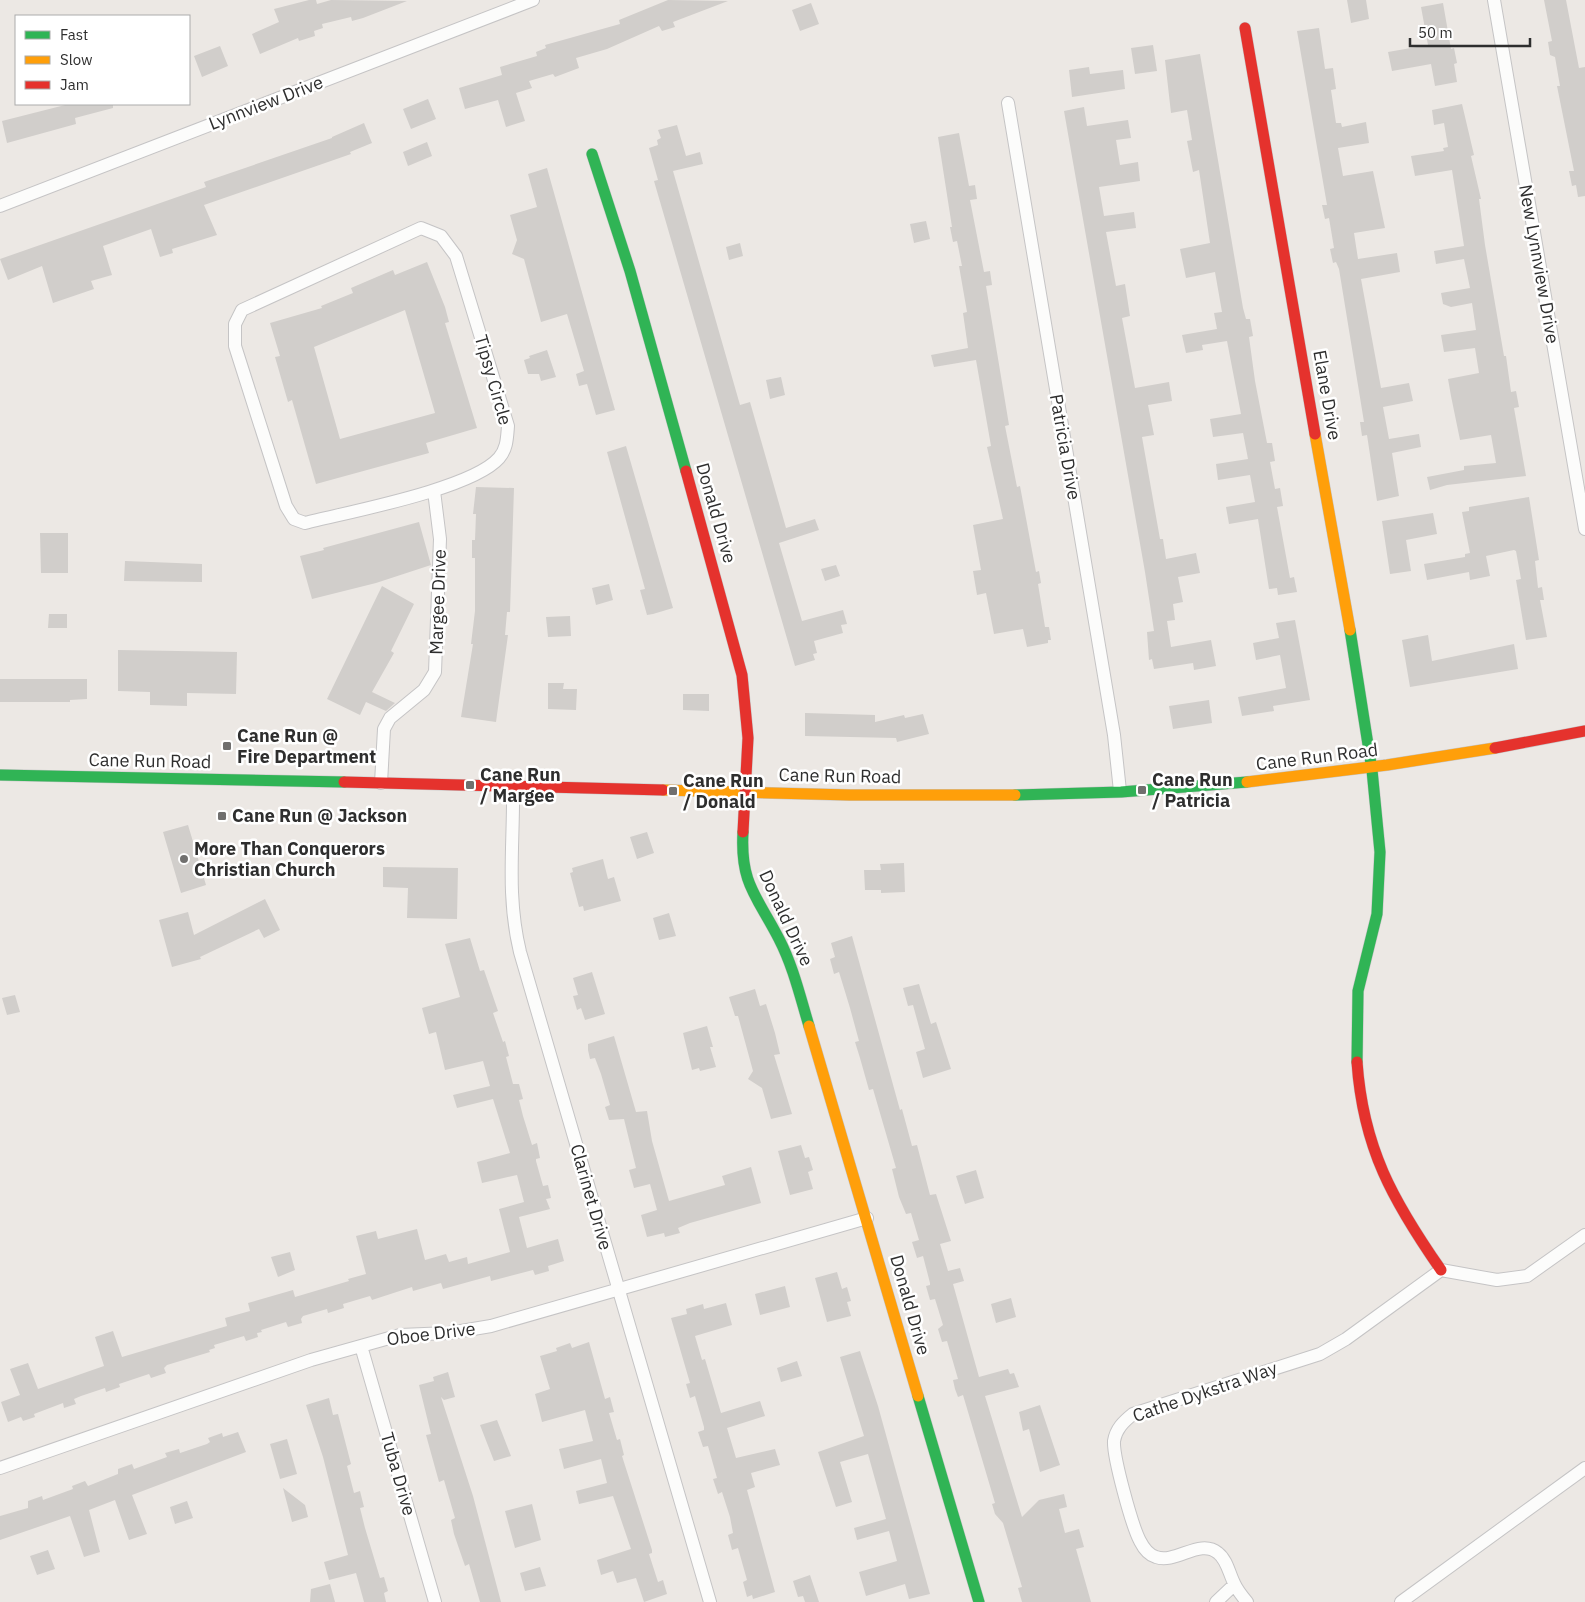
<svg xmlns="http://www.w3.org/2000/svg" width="1585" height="1602" font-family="'IBM Plex Sans',sans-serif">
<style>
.building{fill:#d1cecb;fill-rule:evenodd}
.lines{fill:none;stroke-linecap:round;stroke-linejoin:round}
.street-casing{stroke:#c5c4c5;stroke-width:14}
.fast-casing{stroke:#c5c4c5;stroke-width:12}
.slow-casing{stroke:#c5c4c5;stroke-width:12}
.jam-casing{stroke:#c5c4c5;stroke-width:12}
.street{stroke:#fcfcfb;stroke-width:12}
.fast{stroke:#30b455;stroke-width:11}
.slow{stroke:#ff9f0a;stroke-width:11}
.jam{stroke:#e5322d;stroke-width:11}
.poi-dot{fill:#706f6e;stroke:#fff;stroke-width:2}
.labels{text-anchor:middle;stroke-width:5;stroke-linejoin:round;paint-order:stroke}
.street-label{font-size:18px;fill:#2e2e2e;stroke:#fff}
.poi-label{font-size:18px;font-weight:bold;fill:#2e2e2e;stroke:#fff;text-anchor:start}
</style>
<rect width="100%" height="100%" fill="#ece8e4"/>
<!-- building -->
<path class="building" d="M309,0H316L317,4L331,0L407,1L363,18L352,21L351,17L322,24L323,28L314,31L315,36L299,41L298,38L260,54L252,34L279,22L274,9Z
M668,0L728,1L673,22L675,27L662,31L659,26L607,49L576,58L579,68L555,77L553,74L529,81L532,88L516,93L525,121L506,127L498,100L465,109L459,88L502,75L500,67L537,56L536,52L546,48L545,45L620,24L619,20Z
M1347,0H1366L1369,19L1351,23Z
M1544,0H1566L1579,68L1585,67V196L1578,197L1576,185L1572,186L1569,171H1574L1557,86H1560L1555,57L1550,55L1548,42L1552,41Z
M811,3L819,24L800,31L792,10Z
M1443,3L1451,49L1454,48L1457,63L1454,64L1457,82L1435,86L1431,64L1392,71L1388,52L1428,45L1421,7Z
M1319,28L1325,69L1333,68L1336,89L1331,90L1336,123H1341L1342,127L1366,122L1369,143L1338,148L1343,176L1373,171L1385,228L1354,233L1358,259L1397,253L1400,272L1361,279L1381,388L1409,383L1413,401L1383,407L1389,439L1419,434L1421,447L1392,453L1399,496L1377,501L1367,435L1362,436L1360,422H1364L1339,269L1336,262L1333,263L1330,249L1334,248L1329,218L1325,219L1322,205H1327L1297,31Z
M1153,45L1157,71L1135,74L1131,48Z
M220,46L228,66L202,77L194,56Z
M1200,54L1243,308L1246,319H1250L1253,336L1249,337L1255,381L1267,443H1272L1275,461L1270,462L1275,489L1280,488L1283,506L1277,507L1290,578L1294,577L1297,592L1278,595L1277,588L1269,589L1258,519L1229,524L1226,507L1255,502L1250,475L1218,480L1216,464L1248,459L1243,433L1213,437L1210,419L1241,414L1227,341L1202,345L1203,350L1186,353L1182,335L1217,329L1214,313L1222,312L1215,272L1186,278L1180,249L1210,243L1199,170L1193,172L1187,141L1192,140L1187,110L1171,113L1165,60Z
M1089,67L1090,74L1123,70L1125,89L1072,97L1069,70Z
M428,99L436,119L411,129L403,109Z
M69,104H113V108L75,118L76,124L7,143L2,121Z
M1462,104L1474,155L1471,156L1481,199H1479L1485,245L1504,356H1506L1511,392L1516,391L1519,407L1514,408L1526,476L1447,485L1430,490L1427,477L1464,470V466L1496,463L1491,435L1460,440L1451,396L1448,379L1479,373L1475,348L1444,352L1441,335L1476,330L1472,303L1451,307L1443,304L1441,293L1470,288L1464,259L1436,264L1434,251L1464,246L1452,170L1415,176L1411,156L1444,151L1443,148L1448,147L1444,123L1434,125L1432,110Z
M1084,107L1087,126L1128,120L1131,138L1116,140L1120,165L1138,162L1140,181L1099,187L1104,216L1134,212L1136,228L1106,232L1116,286L1125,284L1130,316L1122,318L1135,388L1169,382L1172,401L1148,405L1154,435L1142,437L1160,539H1163L1166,559L1196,553L1200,573L1178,577L1183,602L1173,604L1175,620L1167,621L1171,647L1211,640L1216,666L1194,670L1193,663L1154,669L1152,659L1149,660L1147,632L1154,631L1145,572L1064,111Z
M364,123L372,143L350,152L351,154L204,205L217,235L172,249L173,253L160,257L151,229L103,246L112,275L91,281L94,289L53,303L42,266L8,280L0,259L206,187L204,182L332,138V137Z
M677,125L686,156L700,152L703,164L673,171L740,405L750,402L786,528L815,519L819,530L779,543L802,621L843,610L847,624L841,625L843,633L814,641L817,653L813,654L815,660L795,666L654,181L658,180L649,148L658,145L657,140L661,138L658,130Z
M959,133L969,186L975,185L977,199L970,200L984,272L990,271L992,285L986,286L1009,425L1005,426L1017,487L1020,486L1036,572L1039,571L1041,583L1038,584L1045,627H1049L1051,640H1048V643L1027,647L1023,629L994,634L986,593L977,595L973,571L981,570L973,525L1003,519L987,447L991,446L976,360L934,367L931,355L968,348L963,313L967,312L959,266H962L957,241L953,242L950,227H952L938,137Z
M427,142L432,156L408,166L403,152Z
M547,168L615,410L596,415L587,384L579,386L576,374L584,371L567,314L541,322L524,259L512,254L517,240L510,215L537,207L528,174Z
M926,221L930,239L914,243L910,224Z
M740,243L743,256L729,260L726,247Z
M427,262L445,307L449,322L445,323L477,428L426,443L429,453L316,484L292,400L288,402L275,357L280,356L270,323L322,308L321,306L353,293L351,288L393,270L395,275ZM405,310L435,413L340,439L314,347Z
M547,350L556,377L541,381L539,374H528L524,360L530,358L529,356Z
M781,377L785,395L770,399L766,380Z
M626,446L673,608L653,614L647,615L640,590L645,589L607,452Z
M476,487L514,488L510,612H507L505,635H508L496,722L461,717L473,644H471L475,611V558H472V540H475L476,514H473Z
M1529,497L1539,560L1535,561L1538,588L1542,587L1544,600H1540L1547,637L1526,640L1516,580L1521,579L1516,551L1514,550L1486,556L1490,576L1470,580L1469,572L1427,580L1424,564L1465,557V554L1470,553L1462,512L1469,511V507Z
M1433,513L1437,534L1406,540L1411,571L1390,574L1382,521Z
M419,522L431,565L376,583L312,599L300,556L324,550L323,548Z
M40,533H68V573H41Z
M125,561L202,564V582L124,581Z
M836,565L840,576L825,581L821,569Z
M609,584L613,600L596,605L592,588Z
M382,586L414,604L391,651L394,653L372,692L395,703L386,711L366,702L360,715L327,699Z
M49,614H67V628H48Z
M570,616L571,636L548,637L546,617Z
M1295,620L1310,700L1273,706L1274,711L1242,716L1238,697L1286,688L1280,655L1256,660L1253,643L1279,638L1276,623Z
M1428,635L1432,661L1514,644L1518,669L1410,687L1402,640Z
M118,650L237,652L236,694L187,693V706L150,705V692L118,691Z
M0,679H87V699L70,700V702H0Z
M548,683H564L563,689H577L576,710L548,709Z
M683,694H709V711L683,710Z
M1209,700L1212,723L1173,729L1169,706Z
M805,713L875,715V722L904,715L905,718L923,714L929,734L897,742L896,738L805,736Z
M188,825L206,885L181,893L163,832Z
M647,832L654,853L637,859L630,837Z
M603,859L608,879L614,877L621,901L584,911L583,906L579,907L570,873L573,872L572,868Z
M904,863L905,892L881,893V890H865L864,870H881L880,864Z
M383,867L458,868L457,919L407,918L408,888L383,887Z
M265,899L280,930L264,938L259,929L200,957L201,959L172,967L159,920L188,912L194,935Z
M669,913L676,936L659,940L653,918Z
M852,936L900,1110L902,1109L912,1146L917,1145L930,1195L936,1194L951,1241L940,1244L948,1271L960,1268L964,1281L953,1284L979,1377L1008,1369L1010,1374L1014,1373L1019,1387L985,1396L1022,1517L1039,1500L1064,1494L1067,1507L1059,1509L1065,1533L1079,1529L1084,1547L1076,1549L1091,1602H1022L1018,1588L1022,1587L1003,1523L995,1514L992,1504L995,1503L963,1395L958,1397L955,1389L953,1380L958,1379L947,1341L942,1342L938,1329L943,1325L935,1299L930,1300L926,1286L930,1285V1283L923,1256L917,1258L912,1242L919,1240L911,1213L906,1214L899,1197L892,1169L896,1168L873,1089L869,1090L860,1058L855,1042L859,1041L850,1008L839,972L834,974L830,959L835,957L831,943Z
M470,938L480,971L484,970L498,1011L493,1013L503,1042L505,1041L509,1056L506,1057L513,1084H519L523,1099L519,1100L523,1116L532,1145L537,1143L540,1158L536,1159V1161L543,1186L548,1185L551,1198L546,1199L550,1209L519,1217L527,1248L558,1239L564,1261L548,1266L549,1271L535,1275L533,1270L491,1281L490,1276L443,1289L441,1283L413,1291L412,1287L372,1300L370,1296L343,1304L344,1308L328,1313L327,1309L303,1316L301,1319L302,1323L288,1327L286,1322L261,1330L262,1332L257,1333L258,1337L246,1341L244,1336L214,1345L215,1348L209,1350L210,1352L167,1365L164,1368L166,1373L151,1378L149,1374L119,1384L120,1387L106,1392L105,1388L81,1396L74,1399L76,1404L64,1408L63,1403L34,1414L35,1417L23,1421L21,1417L8,1422L1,1402L20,1395L10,1369L28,1363L38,1389L104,1366L95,1337L113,1331L122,1357L227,1326L225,1318L250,1311L248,1303L293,1290L295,1297L349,1281L348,1279L366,1274L356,1236L376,1231L378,1239L417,1229L425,1260L446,1254L449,1262L467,1257L468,1264L510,1252L499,1209L524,1202L517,1175L482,1183L477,1162L510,1153L493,1099L457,1108L453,1095L490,1086L483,1061L445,1070L436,1032L429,1034L422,1008L460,997L445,944Z
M592,972L605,1014L585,1020L581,1008L577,1010L573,996L578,995L573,978Z
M919,984L931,1024L936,1022L951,1069L923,1078L916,1052L925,1049L913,1005L908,1006L903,988Z
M755,989L760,1006L766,1004L775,1033L780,1054L774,1055L792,1114L771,1119L762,1088L748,1079L753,1071L738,1016H735L729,997Z
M15,995L20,1012L7,1015L2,998Z
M707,1026L713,1047H710L716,1067L700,1071L699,1068L692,1070L683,1033Z
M614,1036L636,1112L647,1111L652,1141L669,1201L725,1185L722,1176L751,1167L761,1203L690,1223L678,1228L680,1233L665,1237L664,1233L647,1237L641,1215L657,1210L650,1184L634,1188L629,1170L636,1168L624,1119L609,1120L605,1107L610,1105L601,1074L595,1058L590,1059L588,1050V1044Z
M801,1145L805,1158L809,1157L813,1170L808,1172L813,1189L790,1195L778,1151Z
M976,1170L984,1198L965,1204L956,1176Z
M290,1252L295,1270L278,1277L271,1257Z
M837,1272L842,1289L847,1287L851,1301L847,1302L851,1316L827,1322L815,1278Z
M785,1286L790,1307L760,1315L755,1294Z
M1011,1298L1016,1317L996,1323L991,1304Z
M726,1303L732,1325L695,1336L702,1360L705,1359L721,1413L760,1401L765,1416L727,1428L736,1458L775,1449L780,1465L751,1473L755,1487L747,1490L775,1592L753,1599L752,1595L747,1597L743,1582L747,1580L738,1548L732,1550L728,1535L733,1533L730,1517L722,1492L718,1494L713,1479L717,1478L708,1446L703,1447L698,1432L704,1430V1427L695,1396L690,1398L686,1384L690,1383L671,1318L687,1314L686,1309L703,1304L704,1309Z
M589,1342L605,1399L610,1397L614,1412L609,1413L617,1440L620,1439L624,1455L622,1456L652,1550V1553L649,1554L658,1582L663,1580L667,1594L644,1602L636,1578L617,1583L613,1571L601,1575L597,1560L631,1549L613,1496L579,1504L576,1491L607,1483L601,1459L564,1469L559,1449L593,1441L585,1410L542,1422L535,1394L550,1389L540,1356L557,1351L556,1348L570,1343L572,1348Z
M860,1351L878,1406L930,1594L909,1599L905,1584L866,1596L859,1572L897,1561L889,1531L857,1540L854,1528L886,1519L868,1454L840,1462L852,1502L836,1507L818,1452L864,1436L840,1357Z
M797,1361L802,1376L781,1382L777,1368Z
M448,1372L455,1397L444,1400L441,1397L473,1496L501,1602H480L469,1564L465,1566L454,1534L451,1520L455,1518L444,1480L439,1482L426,1435L431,1434L419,1385L434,1381L433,1377Z
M329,1398L333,1415L338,1414L351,1464L347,1466L354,1493L360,1491L364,1507L360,1508L365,1528L380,1578L384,1577L388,1591L384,1593L386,1602H364L356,1573L329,1580L324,1562L348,1555L323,1457L306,1405Z
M1040,1405L1060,1465L1040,1472L1029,1429L1023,1431L1019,1412Z
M497,1420L511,1456L494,1461L480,1425Z
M238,1432L246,1452L132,1495L147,1534L129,1540L115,1500L89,1510L100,1552L84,1557L70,1516L0,1540V1516L28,1508V1501L42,1496L43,1500L73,1489L72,1486L85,1481L88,1486L118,1474V1469L132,1464L134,1469L167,1457L165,1453L179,1449L180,1453L207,1444L210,1442L208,1438L222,1433L223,1437Z
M287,1439L297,1474L280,1479L270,1444Z
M283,1488L305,1505L308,1517L292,1522Z
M187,1501L193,1518L175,1524L170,1507Z
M532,1504L541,1540L515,1548L505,1511Z
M48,1550L55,1569L37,1575L30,1556Z
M540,1567L546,1586L525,1591L520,1573Z
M810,1575L819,1602H805L803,1596L798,1597L793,1581Z
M330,1584L335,1602H310L311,1589Z"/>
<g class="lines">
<defs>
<path id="street" d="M1494,0L1585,529
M1008,103L1114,735L1120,791
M0,206L533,0
M421,228L441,236L456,256L508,426C507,438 507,449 499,458C472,489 348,512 305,523L294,519L286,506L235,346V324L242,310Z
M381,783L384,729L390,718L424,690L435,672L440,539L434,491
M513,786C514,844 506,894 520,952L710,1602
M361,1346L435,1602
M0,1468L311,1360L400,1335L449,1333L491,1326L867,1218
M1216,1602L1234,1585
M1247,1602C1242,1596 1237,1590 1234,1583C1229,1573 1227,1560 1218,1553C1200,1538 1176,1564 1156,1557C1149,1555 1143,1547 1140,1541C1132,1526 1113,1457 1114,1441C1116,1429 1123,1422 1133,1414L1320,1354L1346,1339L1441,1270L1497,1280L1527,1276L1585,1235
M1401,1602L1585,1468"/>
<path id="fast" d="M592,154L630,271L686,471
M1350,630L1372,770L1380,852L1377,914L1358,991L1357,1062
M0,775L344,782
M1015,795L1121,792L1247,782
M743,832C740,884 757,896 779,939C793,966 800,996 809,1026
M918,1396L979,1602"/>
<path id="slow" d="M1315,434L1350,630
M1247,782L1387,765L1495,748
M663,790L850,795H1015
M809,1026L918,1396"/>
<path id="jam" d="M1245,28L1315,434
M686,471L742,675L748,738L743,832
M1495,748L1585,731
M344,782L663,790
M1357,1062C1363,1148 1393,1201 1441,1270"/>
</defs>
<!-- street casing -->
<use href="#street" class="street-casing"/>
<!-- fast casing -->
<use href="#fast" class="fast-casing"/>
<!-- slow casing -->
<use href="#slow" class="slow-casing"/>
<!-- jam casing -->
<use href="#jam" class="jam-casing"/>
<!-- street -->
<use href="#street" class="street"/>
<!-- fast -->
<use href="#fast" class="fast"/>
<!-- slow -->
<use href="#slow" class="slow"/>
<!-- jam -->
<use href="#jam" class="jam"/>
</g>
<!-- markers -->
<g class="poi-dot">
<rect x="222" y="741" width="10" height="10" rx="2.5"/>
<rect x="465" y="780" width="10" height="10" rx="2.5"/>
<rect x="1137" y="785" width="10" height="10" rx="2.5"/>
<rect x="668" y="786" width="10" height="10" rx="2.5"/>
<rect x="217" y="811" width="10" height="10" rx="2.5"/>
<circle cx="184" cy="859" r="5"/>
</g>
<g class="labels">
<!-- street labels -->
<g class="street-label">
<text transform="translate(266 103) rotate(-21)" y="6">Lynnview Drive</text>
<text transform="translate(1539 264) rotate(80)" y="6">New Lynnview Drive</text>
<text transform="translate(493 380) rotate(74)" y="6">Tipsy Circle</text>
<text transform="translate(1327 395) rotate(80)" y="6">Elane Drive</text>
<text transform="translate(1065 447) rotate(80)" y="6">Patricia Drive</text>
<text transform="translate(716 513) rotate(74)" y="6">Donald Drive</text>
<text transform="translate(438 602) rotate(-88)" y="6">Margee Drive</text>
<text transform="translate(1317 757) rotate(-7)" y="6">Cane Run Road</text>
<text transform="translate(150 761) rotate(1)" y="6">Cane Run Road</text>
<text transform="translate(840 776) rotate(1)" y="6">Cane Run Road</text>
<text transform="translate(786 918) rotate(65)" y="6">Donald Drive</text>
<text transform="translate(591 1197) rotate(74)" y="6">Clarinet Drive</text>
<text transform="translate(910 1305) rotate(74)" y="6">Donald Drive</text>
<text transform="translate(431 1334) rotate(-7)" y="6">Oboe Drive</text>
<text transform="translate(1205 1392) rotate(-19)" y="6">Cathe Dykstra Way</text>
<text transform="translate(398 1474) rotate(74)" y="6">Tuba Drive</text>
</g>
<!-- poi labels -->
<g class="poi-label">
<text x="237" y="742">Cane Run @<tspan x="237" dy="21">Fire Department</tspan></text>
<text x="480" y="781">Cane Run<tspan x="480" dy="21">/ Margee</tspan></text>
<text x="1152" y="786">Cane Run<tspan x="1152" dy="21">/ Patricia</tspan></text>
<text x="683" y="787">Cane Run<tspan x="683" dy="21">/ Donald</tspan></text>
<text x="232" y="822">Cane Run @ Jackson</text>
<text x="194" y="855">More Than Conquerors<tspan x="194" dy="21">Christian Church</tspan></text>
</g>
</g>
<!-- legend -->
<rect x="15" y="15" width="175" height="90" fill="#ffffff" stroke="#ababab"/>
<rect x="25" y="31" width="25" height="8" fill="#30b455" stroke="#ababab"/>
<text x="60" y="40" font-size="15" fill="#2e2e2e">Fast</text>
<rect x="25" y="56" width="25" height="8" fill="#ff9f0a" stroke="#ababab"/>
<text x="60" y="65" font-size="15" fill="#2e2e2e">Slow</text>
<rect x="25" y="81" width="25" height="8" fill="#e5322d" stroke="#ababab"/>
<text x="60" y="90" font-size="15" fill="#2e2e2e">Jam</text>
<!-- scale -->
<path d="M1410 38v8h120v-8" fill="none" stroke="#2e2e2e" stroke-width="2.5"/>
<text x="1418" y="38" font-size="15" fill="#2e2e2e" stroke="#ffffff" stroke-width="4" paint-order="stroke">50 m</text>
</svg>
